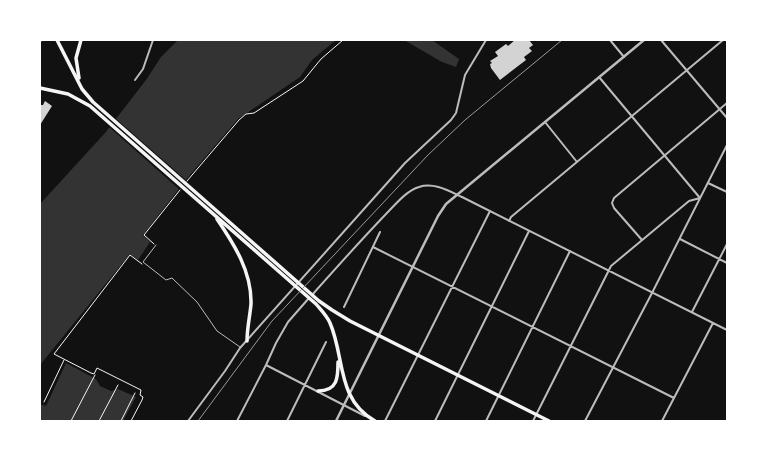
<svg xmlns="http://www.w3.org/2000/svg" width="767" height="461" font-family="'Titillium Web',sans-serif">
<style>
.water{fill:#333}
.pier{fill:#111}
.building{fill:#d3d3d3}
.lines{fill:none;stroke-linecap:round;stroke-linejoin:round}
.path{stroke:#f5f5f5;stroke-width:1}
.service{stroke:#bcbcbc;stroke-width:1}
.minor{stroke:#bcbcbc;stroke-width:2}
.tertiary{stroke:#bcbcbc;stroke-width:2.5}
.trunk{stroke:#f5f5f5;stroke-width:3.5}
.rail{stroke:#9a9a9a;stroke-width:1}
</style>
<rect width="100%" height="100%" fill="#111"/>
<!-- water -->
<path class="water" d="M178,40H336L312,60L300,77L238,119L189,176L143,235L150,242L138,260L130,254L40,365V204L105,133L146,80L161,57Z
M404,40H432L459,59L456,67L442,62Z
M66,363L96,379L100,386L111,391L118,389L136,397L123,421H40V404L46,406Z"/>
<!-- pier -->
<path class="pier" d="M114,117L187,181L180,190L108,126Z"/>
<!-- building -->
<path class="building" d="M515,40H529L533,45L529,48L532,51L524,57L526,60L500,80L491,68L490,64L492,63L490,61L498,56L495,52L506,44L508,46Z
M45,101L52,106L40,125V105H43Z"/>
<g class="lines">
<!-- path -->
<path class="path" d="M187,181L239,120L246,114L254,113L303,81L321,59L343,40
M154,244L144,235L180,190
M44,402L64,360
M71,421L95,375
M99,421L118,385
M121,421L135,393
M131,421L142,400L143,397L140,395L141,390L97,368L94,374L91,373L54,354L130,255L142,264"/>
<!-- service -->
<path class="service" d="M156,245L143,262L166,280L172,278L197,302L217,331L240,347"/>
<!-- minor -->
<path class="minor" d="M610,40L624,57
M661,40L727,118
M599,77L700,198
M135,80L143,69L153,40
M545,122L577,162
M708,183L727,192
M509,221L511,217L723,40
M680,239L727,263
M642,240L614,208L612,203L614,198L727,103
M373,247L674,398
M312,295C336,268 361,240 386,214C396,204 406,191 419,187C434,182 449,191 462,197L727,330
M344,307L380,232
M692,312L727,244
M266,365L365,416
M188,421L225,371L240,348L405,163L451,120L456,113L465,75L486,40
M237,421L266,365L276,343L288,322L309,298
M287,421L326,342
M385,421L490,211
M435,421L529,231
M486,421L570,251
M533,421L611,266L689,201L700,198
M585,421L652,293L727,145
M662,421L713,323"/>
<!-- tertiary -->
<path class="tertiary" d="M40,41L41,40
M336,421L438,216L446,204L644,40"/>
<!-- trunk -->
<path class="trunk" d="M57,40L82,89L93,102L319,301L332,310L350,321L549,421
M79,78L76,58L81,40
M40,88L68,94L90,106L316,304C321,310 327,316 330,323C345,357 336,399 375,421
M217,219C234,244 252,272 251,304C250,316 247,328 247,341
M318,391C338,391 338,377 338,362"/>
<!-- rail -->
<path class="rail" d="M198,421L272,321L428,155L465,120L562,40"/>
</g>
<!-- border -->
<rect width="767" height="461" fill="none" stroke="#ffffff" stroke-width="82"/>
</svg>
